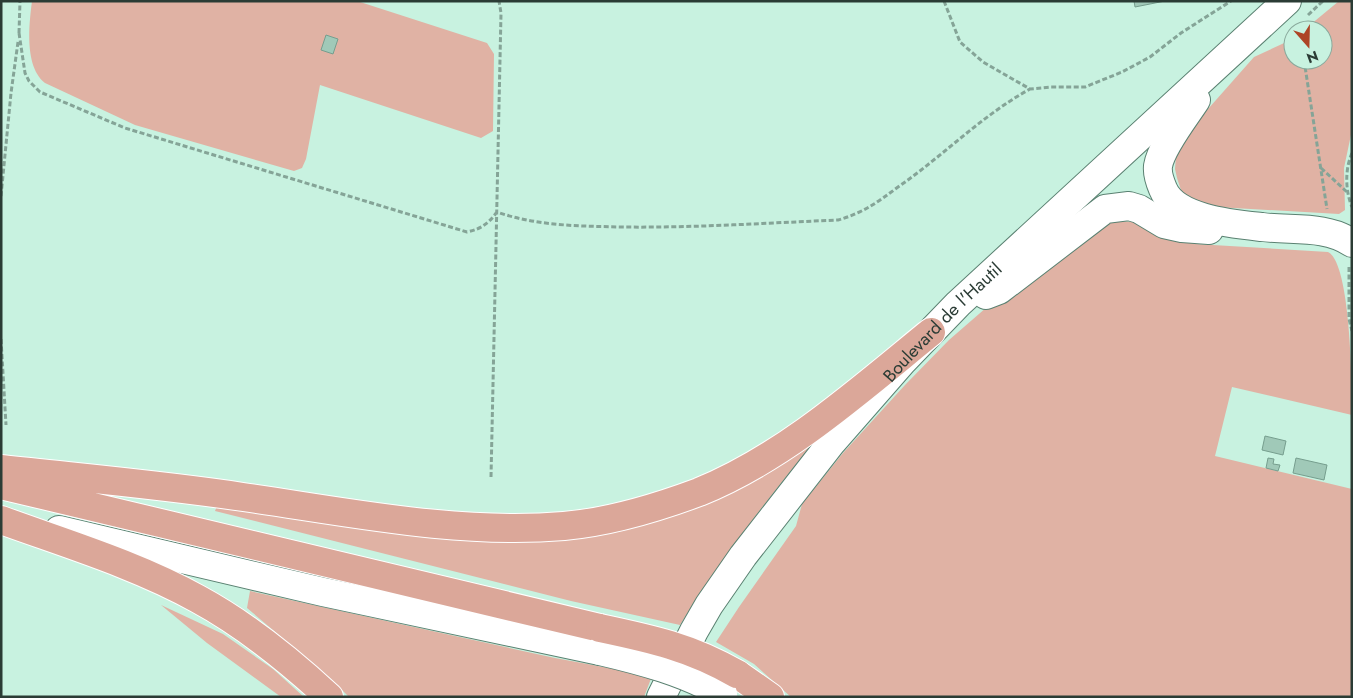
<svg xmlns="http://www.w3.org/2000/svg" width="1353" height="698" font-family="Jost,sans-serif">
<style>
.green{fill:#e0b2a4}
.building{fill:#a0c9b8;stroke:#769e8e}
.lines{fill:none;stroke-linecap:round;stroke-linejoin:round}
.secondary-casing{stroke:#5a8171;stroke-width:30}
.primary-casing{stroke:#fff;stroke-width:30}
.path{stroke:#85a497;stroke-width:3;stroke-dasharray:5 2.5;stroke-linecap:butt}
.secondary{stroke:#fff;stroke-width:28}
.primary{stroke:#dba799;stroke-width:28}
.secondary-bridge-casing{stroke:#5a8171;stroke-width:30;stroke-linecap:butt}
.primary-bridge-casing{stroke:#fff;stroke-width:30;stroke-linecap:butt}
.secondary-bridge{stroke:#fff;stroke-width:28}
.primary-bridge{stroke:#dba799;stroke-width:28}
.labels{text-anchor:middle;stroke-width:5;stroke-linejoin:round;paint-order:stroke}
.street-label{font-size:18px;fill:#2b3c35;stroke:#c8f2e0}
</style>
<rect width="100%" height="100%" fill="#c8f2e0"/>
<!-- green -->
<path class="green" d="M32,1H357L487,43L494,54L493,131L481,138L320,85L306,159L302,168L294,171L135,125L45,83C24,66 29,25 32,1Z
M1339,1H1352V130L1344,168L1345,210L1339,214L1199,206L1182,193L1177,178L1175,169L1176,156L1181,146L1193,126L1254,57L1293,39V60H1323V30H1304Z
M1115,221L1135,222L1196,244L1328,252C1351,263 1352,388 1352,415L1232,387L1215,456L1352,489V697H791L754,664L716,642L739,607L796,526L802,504L843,453L905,385L949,340L987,307L1088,230Z
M805,443L809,448C763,505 719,562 680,625L571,601L215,511L217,506L470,541C543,545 621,538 690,509C703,503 716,494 729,487C754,472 779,458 805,443Z
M250,591L555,658L652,676L644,697H349L332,680L247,608Z
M161,605L223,634L273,669L304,697H281L207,643Z"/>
<!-- building -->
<path class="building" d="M1134,1H1165L1135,7Z
M326,35L338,39L333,54L321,50Z
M1265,436L1286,441L1283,455L1262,450Z
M1268,458L1274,459L1273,464L1280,465L1278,471L1266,468Z
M1296,458L1327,465L1324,480L1293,473Z"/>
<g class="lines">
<defs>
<g id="secondary">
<path d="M1196,100C1185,117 1161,147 1158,166C1157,174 1160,182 1163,189C1175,219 1233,224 1262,227C1292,231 1326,225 1352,243"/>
<path d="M986,295L999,290L1105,209L1129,206L1139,209L1164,224L1182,228L1209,230"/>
<path d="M59,530L323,592L600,651"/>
<path id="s1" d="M661,697L694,631L709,605L743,556L832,442L902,362L958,304L1287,1"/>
</g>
<path id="primary" d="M1,469C82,478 163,485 243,497C348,512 458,535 564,526C610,522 656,508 699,492C784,458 861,389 931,332
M1,485L600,628
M1,520C67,544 137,565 198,599C246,625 289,660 329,697
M737,674L770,697"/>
</defs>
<!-- secondary casing -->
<use href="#secondary" class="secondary-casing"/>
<!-- primary casing -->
<use href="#primary" class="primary-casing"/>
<!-- path -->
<path class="path" d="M944,1L960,42L983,62L1030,89L1051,87H1085L1122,72L1150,57L1181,33L1231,1
M1308,15L1323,1
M19,33L25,73L29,81L40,92L125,128L467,232C481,229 488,224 497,212C537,226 578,226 621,227C693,228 766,223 838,220C863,213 878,202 898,187C943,156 981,116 1030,89
M19,33L20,1
M1304,60L1327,209
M1352,153C1345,169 1345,190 1352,207
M1321,168L1347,192
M1,196L11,93L18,42
M1349,267V319L1352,331
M1,339L6,425
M491,477L501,13L499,1"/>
<!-- secondary -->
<use href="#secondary" class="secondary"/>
<!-- primary -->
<use href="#primary" class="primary"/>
<defs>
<path id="secondary-bridge" d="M600,651C643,661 684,672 723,694"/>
<path id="primary-bridge" d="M600,628C652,639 690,647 737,674"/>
</defs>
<!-- secondary-bridge casing -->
<use href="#secondary-bridge" class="secondary-bridge-casing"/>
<!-- primary-bridge casing -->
<use href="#primary-bridge" class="primary-bridge-casing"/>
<!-- secondary-bridge -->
<use href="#secondary-bridge" class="secondary-bridge"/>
<!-- primary-bridge -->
<use href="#primary-bridge" class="primary-bridge"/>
</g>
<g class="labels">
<!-- street labels -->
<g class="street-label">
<text dy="6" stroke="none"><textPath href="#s1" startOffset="471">Boulevard de l'Hautil</textPath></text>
</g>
</g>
<!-- border -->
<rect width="1353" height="698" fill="none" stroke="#2b3c35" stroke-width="5"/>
<!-- north arrow -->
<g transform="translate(1308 45) rotate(160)"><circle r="24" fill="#c8f2e0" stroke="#89a99c"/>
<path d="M0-4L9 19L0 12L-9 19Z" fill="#ad4526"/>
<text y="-8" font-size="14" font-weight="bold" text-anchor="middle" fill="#2b3c35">N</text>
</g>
</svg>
